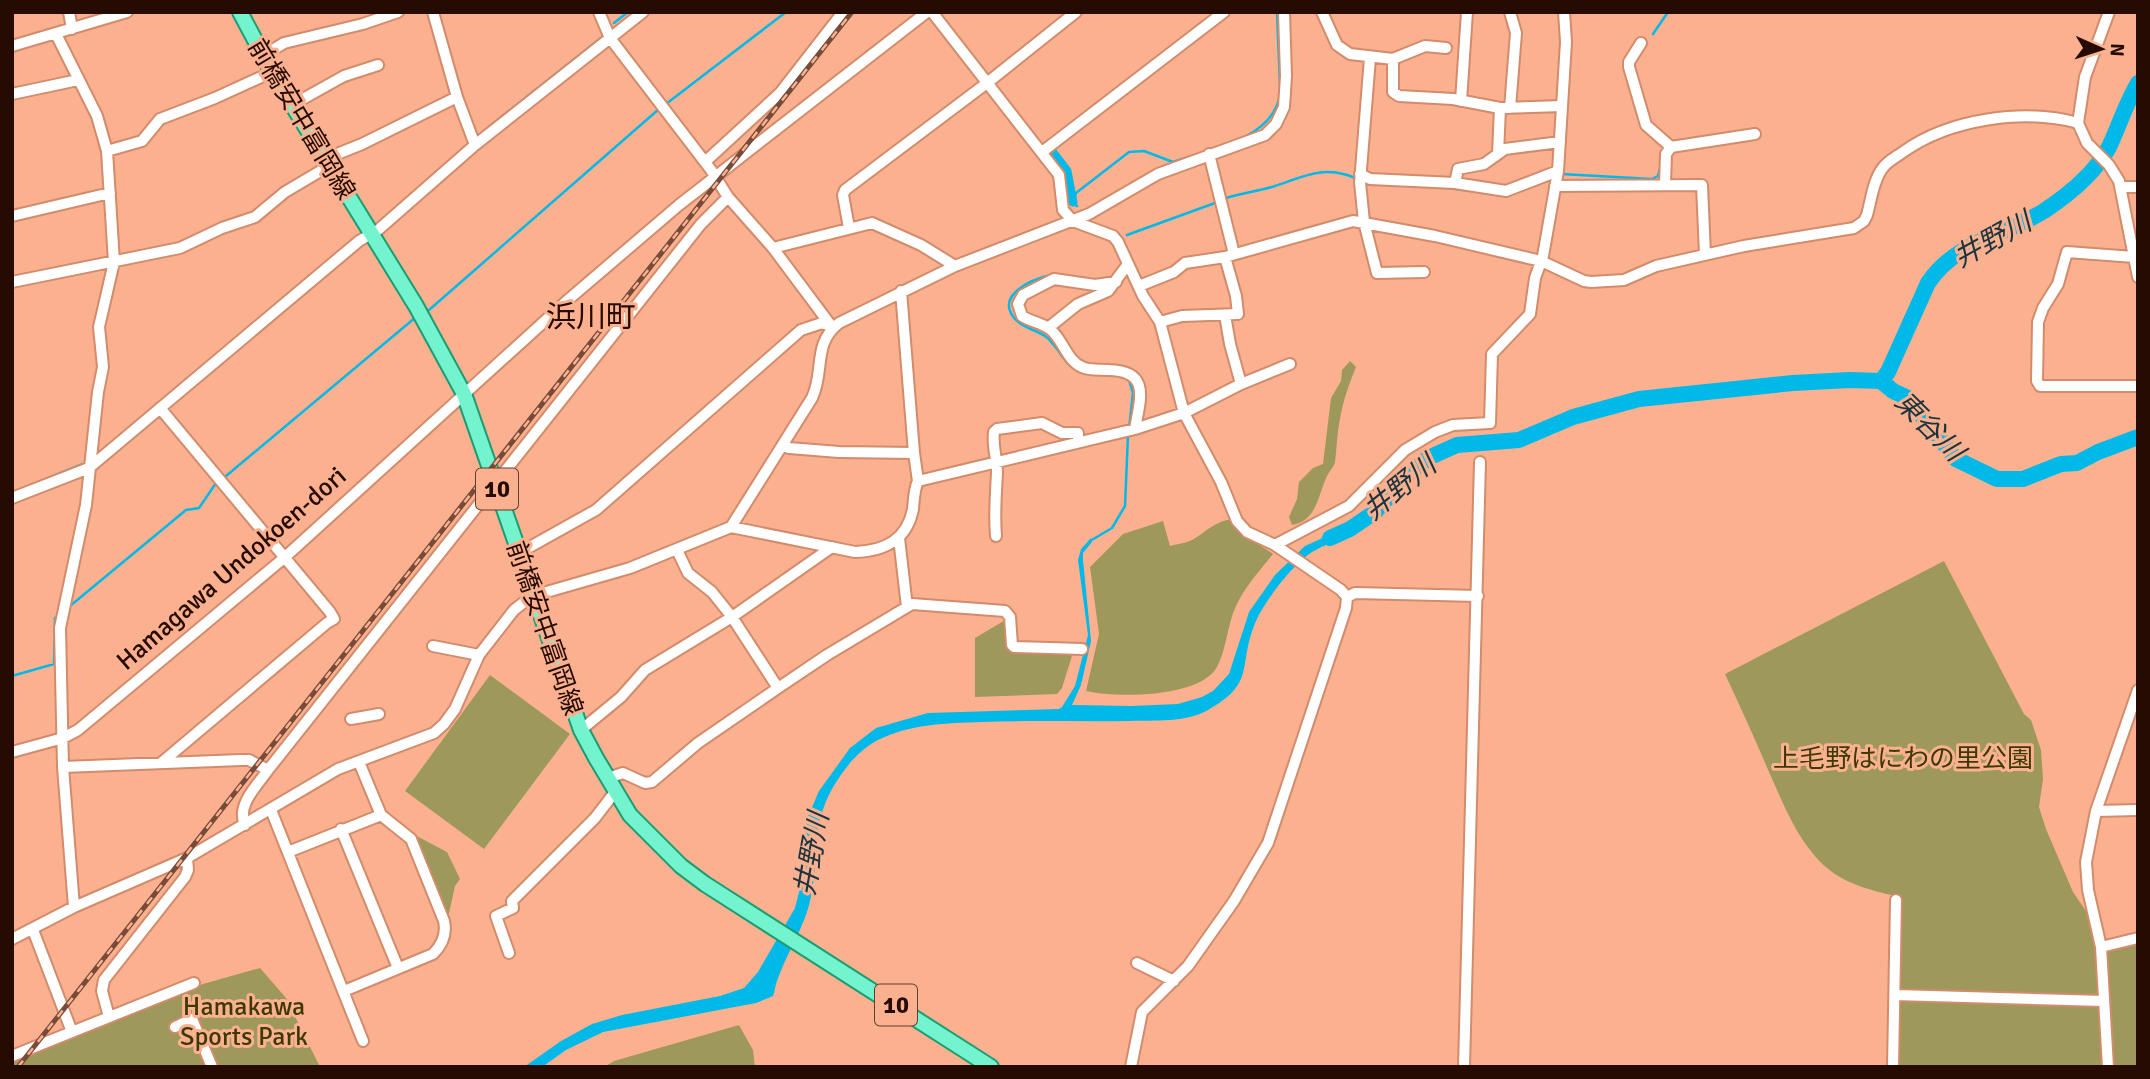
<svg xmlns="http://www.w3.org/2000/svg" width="2150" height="1079" font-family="Signika,'Noto Sans JP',sans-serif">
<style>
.green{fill:#9e995a}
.water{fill:#00b9e9}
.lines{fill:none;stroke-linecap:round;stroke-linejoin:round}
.stream{stroke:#00b9e9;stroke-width:2.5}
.canal{stroke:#00b9e9;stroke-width:9}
.river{stroke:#00b9e9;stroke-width:16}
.minor-casing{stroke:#d28b6b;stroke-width:14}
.major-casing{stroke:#1b9d71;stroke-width:18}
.minor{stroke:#fff;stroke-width:10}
.major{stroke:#73f3ce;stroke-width:14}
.rail-casing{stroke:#784b39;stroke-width:5}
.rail{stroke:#fbb190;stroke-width:2.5;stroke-dasharray:8;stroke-linecap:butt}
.labels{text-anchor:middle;stroke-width:6;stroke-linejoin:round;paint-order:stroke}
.shield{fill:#fbb190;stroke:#653d2d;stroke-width:2}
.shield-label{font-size:24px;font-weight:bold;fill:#250b02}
.street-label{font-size:26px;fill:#250b02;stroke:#fbb190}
.park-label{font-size:26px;fill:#3d3905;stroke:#fbb190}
.water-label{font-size:28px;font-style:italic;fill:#1b333c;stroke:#fbb190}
.quarter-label{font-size:30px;fill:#250b02;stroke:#fbb190}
</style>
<rect width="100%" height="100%" fill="#fbb190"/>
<!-- green -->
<path class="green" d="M1350,361L1356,367C1349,384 1343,401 1340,419C1337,433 1337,447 1335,462C1334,467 1330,470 1327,476C1318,495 1317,521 1292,525L1289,517L1297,499L1299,482L1313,468L1323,464L1331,398L1341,381L1342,370Z
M1232,519C1241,538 1257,542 1273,554C1261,569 1244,588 1236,606C1227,625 1227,648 1217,667C1200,698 1116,698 1086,691L1099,634L1090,567L1123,534L1163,521L1170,546C1177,544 1186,543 1192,540C1206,532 1215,521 1232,519Z
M1944,561L2024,714L2031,720L2041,750L2043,779L2039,807L2046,829L2073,892L2088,914L2095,947L2108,950L2138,943V1067H1896L1901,897C1876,892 1847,885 1827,868C1798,843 1784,805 1769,772C1755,739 1740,706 1725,674Z
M1007,619L1008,646L1010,650L1065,652L1072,656L1062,688L1057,694L975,697V638Z
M490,675L570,734L484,849L405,791Z
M413,834L447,852L460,879L455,886L447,922Z
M260,968L286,998L320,1067H12V1060L203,984Z
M739,1025L753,1050L755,1067H604L614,1061Z"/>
<!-- water -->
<path class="water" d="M1347,527L1351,534C1338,540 1324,545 1312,552C1292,565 1262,604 1254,626C1238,667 1256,683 1208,710C1185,723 1156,720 1130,721C1081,722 1031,720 982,722C947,723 910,724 878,740C858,750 843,770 832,789C811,826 819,859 811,897C805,927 787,952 777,981C775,986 775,991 773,996L756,1003L603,1032L566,1050L542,1067H524L561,1041L592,1024L622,1015L720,996L744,988L758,972L795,908L801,884L807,819L819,791L850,748L876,728L928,713L1059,709L1062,707L1075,686L1088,635L1078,560L1081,549L1091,538L1092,542L1083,553V560L1091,641L1081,685L1072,705L1131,706L1178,704L1202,697L1213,691L1229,674L1249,612L1275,575L1305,546Z"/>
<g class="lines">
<!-- stream -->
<path class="stream" d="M1277,12L1280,86
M614,23L628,12
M1653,34L1668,12
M666,104L786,12
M489,127L601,38
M1561,174L1652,179L1658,176L1661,165
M1438,187L1473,191
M1480,192L1501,195
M1226,198C1242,193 1259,191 1275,186C1305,176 1324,165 1355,178
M1077,206L1073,202L1076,193L1129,152L1144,151L1173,162C1208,150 1269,140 1279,99
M1127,235L1215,203
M1051,275C1032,279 993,296 1016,320C1024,328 1036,330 1045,336C1059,346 1063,365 1079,371
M429,310L659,109
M1129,429L1133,393L1129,380
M97,454L110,444
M226,476L416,317
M31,485L83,464
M1090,541L1112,528L1125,506L1128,435
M70,606L186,510L199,508L216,483
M12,676L54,664L55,618L60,615"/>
<!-- canal -->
<path class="canal" d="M1051,150L1067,171L1073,202"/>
<!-- river -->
<path class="river" d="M1881,381L1888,372L1928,283C1956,241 2004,236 2044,211C2068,195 2096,172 2109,147C2119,126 2126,103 2138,83
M1881,381L1893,391L1908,398L1956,459L1997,479H2023L2061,464L2077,463L2098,452L2138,437
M1330,538L1350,529L1375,512L1410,473L1428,458L1457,445L1519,440L1573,417L1639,399L1793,383L1850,380L1881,381"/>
<defs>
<path id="minor" d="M69,12L72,29
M433,12L457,97L475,145
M599,12L610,38L711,170L728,197L773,248L832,327
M932,12L1059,175L1063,210L1073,221L1113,236L1118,242L1143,296L1160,322L1184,413L1221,482L1237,521L1247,532L1275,545L1341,590L1347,597L1346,608L1268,843L1234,901L1188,966L1142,1012L1131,1067
M1322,12L1337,45L1350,54L1393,59L1425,46L1446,48
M2109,12L2085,77L2078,123L2087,143L2109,165L2119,181L2138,277
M56,34L97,116L107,151L114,262L99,327L103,367L98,392L86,505L60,628L63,767L74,907
M1641,43L1629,62V67L1646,125L1671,147
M12,46L127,12
M263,56L284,43L363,24L398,12
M1370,58L1360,182L1364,222L1377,273L1424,272
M1393,59V92L1399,96L1453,99L1500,108L1562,106
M12,94L78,80
M1461,101L1467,12
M292,105L344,76L378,65
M1510,108L1516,33L1510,12
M107,151L142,141L160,119L215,98L272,72
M1042,152L1224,12
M1209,154L1234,254
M1498,154L1500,108
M325,159L362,144L457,97
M705,162L780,93L843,12
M1360,174L1370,179L1455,183L1506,191L1558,171
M1455,183L1458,169L1484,164L1505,149L1560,142
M1665,184L1666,154L1671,147L1755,134
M1555,186L1702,185L1705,255
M2121,187H2138
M12,216L110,193
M849,228L843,195L845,190L987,83L1076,12
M773,248L872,223L921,245L955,266
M2134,257L2067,252L2058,284L2043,308L2038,322L2037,381L2040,386H2138
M12,282L180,248L222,228L255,217L285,192L329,166
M1116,282L1095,285L1054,279L1023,295L1018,304L1022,316C1031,322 1043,323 1051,330C1063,340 1067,361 1082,367C1090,371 1100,369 1109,370C1151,371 1140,399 1135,429
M1139,286L1174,272L1185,263L1225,257L1353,221L1435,236L1541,261L1584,281L1591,282L1624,280L1656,266L1744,246L1854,228L1864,221L1867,215C1871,201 1873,181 1882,169C1886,162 1896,157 1903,152C1949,119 2024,108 2078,123
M901,291L914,453L918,481
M1225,315L1230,344L1241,384
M1160,322L1182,316L1238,314L1236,296L1225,257
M1048,328L1078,304L1108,291L1128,264
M160,408L330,612L334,619L327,623L161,763
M784,446L789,448L839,452L914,453
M12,498L89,468L359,241L378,230L475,145L643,12
M731,527L855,552C885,551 907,540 913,509C914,499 914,489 918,481L1135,429L1184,413L1241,384L1290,364
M996,536C994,514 996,494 997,472C997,458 992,446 994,432L997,429L1042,423L1062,433H1078V442
M899,538L907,607
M1275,545L1349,506L1405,450L1435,432L1453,425L1490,423L1492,354L1530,314L1535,278L1543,256L1558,171L1566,42L1564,12
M677,550L688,573L712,592L732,617L778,688
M519,553L596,510L801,330L822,323L833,327
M1347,597L1355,593L1478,596
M433,646L479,655
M351,719L379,714
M581,730L621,697L645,670L732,617L832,547
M12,752L63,738L78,730L284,558L569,299L679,205L927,12
M63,767L241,760H249L268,770
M608,781L614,776L623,773L645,783L652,782L698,743L778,688L827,655L912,604L1005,611L1010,617L1012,645L1014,647L1082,649
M271,810L363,1041
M2096,811L2138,810
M245,825C236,805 257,786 268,770L701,224L728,197
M341,829L398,968
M288,852L381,815
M33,930L72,1032
M12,939L74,907L187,858L338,769L434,733L444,724L455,709L479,655L514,610L523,603L543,593L630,568L731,527L812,398C825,371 812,344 839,323L955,266L1089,214L1158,174L1265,135L1276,124L1284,107L1286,76L1284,12
M2101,947L2138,938
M509,953L496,916L513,908L512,901L595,818L615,792
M1137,963L1174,981
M344,991L433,954C442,945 447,934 444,921L411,839L381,815L359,762
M1895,995L2104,1001
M109,1017L102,991L104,980L185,877L188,870L187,858
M175,1027L192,1019L212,1067
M12,1056L194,983
M1464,1067L1480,462
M1893,1067L1896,900
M2108,1067L2101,947L2088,890L2086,862L2096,811L2138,690"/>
<path id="major" d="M240,12L272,72L416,306L464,394L581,730L596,758L630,815L681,866L705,884L991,1067"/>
</defs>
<!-- minor casing -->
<use href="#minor" class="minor-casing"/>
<!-- major casing -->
<use href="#major" class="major-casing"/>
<!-- minor -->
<use href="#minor" class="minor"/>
<!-- major -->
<use href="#major" class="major"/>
<defs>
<path id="rail" d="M18,1067L852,12"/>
</defs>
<!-- rail casing -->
<use href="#rail" class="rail-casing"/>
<!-- rail -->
<use href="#rail" class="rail"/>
</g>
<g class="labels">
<!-- shield labels -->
<g class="shield">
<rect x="476" y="468.5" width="42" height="41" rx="5"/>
<rect x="875" y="984.5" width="42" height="41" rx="5"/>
</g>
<g class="shield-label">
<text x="497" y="497">10</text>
<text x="896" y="1013">10</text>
</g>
<!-- street labels -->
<g class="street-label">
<text transform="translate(302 119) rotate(59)" y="9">前橋安中富岡線</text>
<text transform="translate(231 568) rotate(-41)" y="9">Hamagawa Undokoen-dori</text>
<text transform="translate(545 628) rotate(71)" y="9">前橋安中富岡線</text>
</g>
<!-- park labels -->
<g class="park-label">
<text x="1903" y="767">上毛野はにわの里公園</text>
<text x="244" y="1015">Hamakawa<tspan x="244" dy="30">Sports Park</tspan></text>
</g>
<!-- water labels -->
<g class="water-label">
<text transform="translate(1992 239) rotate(-29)" y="10">井野川</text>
<text transform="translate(1930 426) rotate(45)" y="10">東谷川</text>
<text transform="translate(1399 487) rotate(-39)" y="10">井野川</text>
<text transform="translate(811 854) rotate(-80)" y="10">井野川</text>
</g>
<!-- quarter labels -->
<g class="quarter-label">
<text x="591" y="327">浜川町</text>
</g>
</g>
<!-- border -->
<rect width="2150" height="1079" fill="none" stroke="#250b02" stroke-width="28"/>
<!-- north arrow -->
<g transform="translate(2101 49) rotate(93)" stroke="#fbb190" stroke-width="5" paint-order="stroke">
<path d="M0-5L12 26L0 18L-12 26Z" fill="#250b02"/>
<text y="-10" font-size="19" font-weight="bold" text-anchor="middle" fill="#250b02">N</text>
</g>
</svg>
